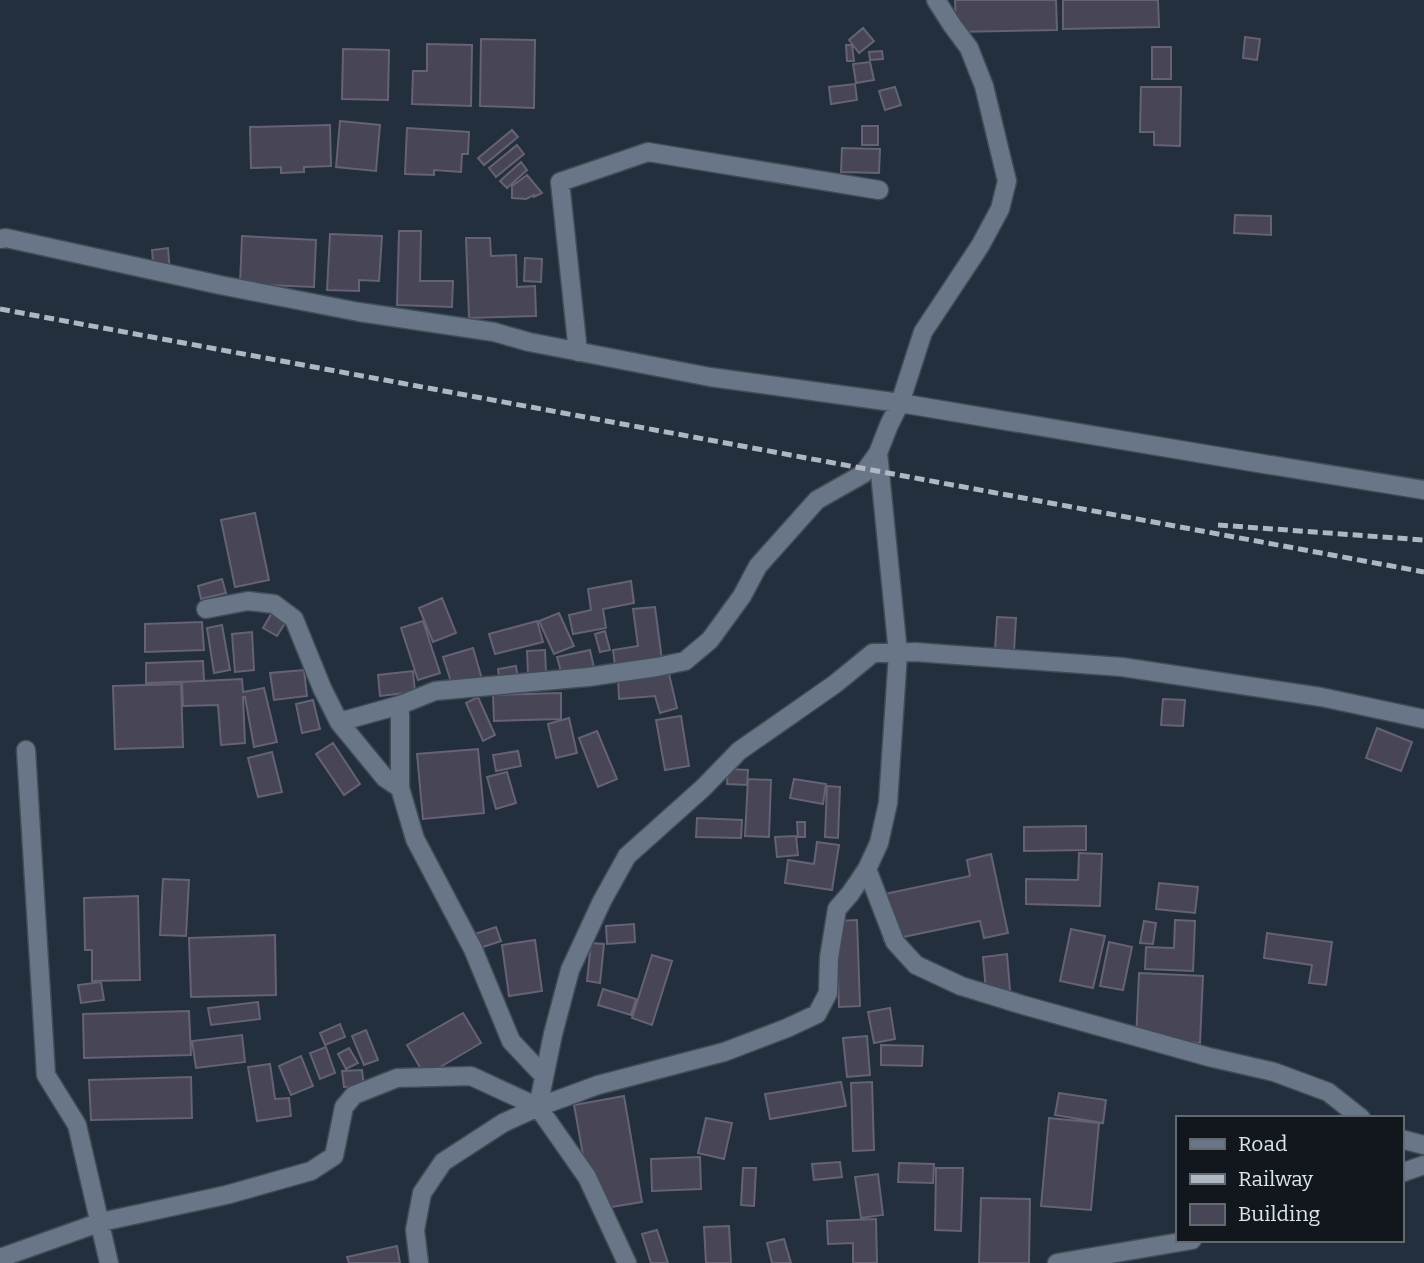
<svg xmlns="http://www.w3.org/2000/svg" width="1424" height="1263" font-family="Bitter,serif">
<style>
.building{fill:#484557;stroke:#656276;stroke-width:2}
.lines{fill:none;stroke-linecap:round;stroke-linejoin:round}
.minor-casing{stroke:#424c58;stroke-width:21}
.minor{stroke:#687687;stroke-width:18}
.rail{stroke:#aeb7c2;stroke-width:5;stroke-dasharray:10 5;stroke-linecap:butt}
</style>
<rect width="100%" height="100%" fill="#232f3d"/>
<!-- building -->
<path class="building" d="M955,0H1056L1057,30L956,32Z
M1063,0H1158L1159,27L1063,29Z
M863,28L874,41L859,53L849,40Z
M1245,37L1260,39L1257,60L1243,58Z
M481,39L535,40L534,108L480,106Z
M427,44L472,45L471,106L412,104L413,71H427Z
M846,45H852L854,61H847Z
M1152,47H1171V79H1152Z
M343,49L389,50L388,100L342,99Z
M882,51L883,59L870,60L869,52Z
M870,62L874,80L856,83L853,64Z
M855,84L857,100L831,104L829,87Z
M895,87L901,105L885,110L879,91Z
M1141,87H1181L1180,146L1154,145V132H1140Z
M340,121L380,125L376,171L336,167Z
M330,125L331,166L304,167V172L281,173V167L251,168L250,127Z
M862,126H878V145H862Z
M407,128L469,132L468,154H462L461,172L434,170V175L405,174Z
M512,130L518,137L484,165L478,158Z
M517,145L524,154L496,177L489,168Z
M842,148L880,149L879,173L841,172Z
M521,162L527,170L507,188L500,181Z
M527,175L542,193L534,197V195L526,199L512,198V186Z
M1235,215L1271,216V235L1234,233Z
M399,231H421L420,281H453L452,307L397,305Z
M330,234L382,236L379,281L359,280V291L327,290Z
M242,236L316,240L314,287L240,284Z
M466,238H490L491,256L516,255L517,287L535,286L536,316L469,318Z
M168,248L170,273L154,274L152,250Z
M525,258L542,259L541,282L524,281Z
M255,513L269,580L235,587L221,520Z
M222,579L226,593L201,599L198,586Z
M631,581L634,603L603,609L606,628L573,634L569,615L591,610L588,589Z
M442,598L456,633L433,642L419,608Z
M655,607L662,660L615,666L613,650L638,646L633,609Z
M273,611L287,620L277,636L263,628Z
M559,613L574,646L554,654L539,621Z
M997,617L1016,618L1014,651L995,650Z
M423,621L440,673L418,680L401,628Z
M537,621L543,642L495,654L489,634Z
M202,622L204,650L145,652V624Z
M222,625L230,670L214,673L207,628Z
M605,631L610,650L600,652L595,634Z
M252,632L254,670L235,672L232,634Z
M473,648L482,679L453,688L443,657Z
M545,650L546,672L528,674L527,651Z
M590,650L594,668L562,675L557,657Z
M203,661L204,681L146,683V663Z
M516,666L518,679L500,682L498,669Z
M304,670L307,696L274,700L270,673Z
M413,671L415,692L380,696L378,675Z
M669,674L677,708L660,713L655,696L619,699L618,678Z
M242,679L243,692L264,688L277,742L254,747L245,697H243L245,743L221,745L218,705L183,706L182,682Z
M181,684L183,747L115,749L113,686Z
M561,693V719L494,721L493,695Z
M478,697L495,735L483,741L466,703Z
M1163,699L1185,700L1183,726L1161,725Z
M313,700L320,729L302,733L296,704Z
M681,716L689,766L665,770L656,720Z
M569,718L577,753L556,758L548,724Z
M1377,728L1412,742L1401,771L1366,758Z
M597,731L617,779L598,787L579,738Z
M333,743L360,784L344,795L316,754Z
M478,749L484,813L423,819L417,754Z
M518,751L521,766L496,771L493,755Z
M272,752L282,792L258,797L248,758Z
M728,769L748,770L747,785L727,784Z
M507,772L516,803L496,809L487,777Z
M748,779L771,780L769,837L745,836Z
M794,779L826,784L823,804L790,798Z
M827,786L840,787L838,838L825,837Z
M697,818L742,820L741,838L696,837Z
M797,822H805V837H798Z
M1086,826V850L1024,851V827Z
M796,836L798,855L777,857L775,837Z
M817,842L839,845L832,890L785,883L788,860L814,864Z
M1079,853L1102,854L1100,906L1026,904V879L1078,880Z
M991,854L1008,933L984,938L980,921L884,941L875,896L970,876L967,860Z
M163,879L189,880L186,936L160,935Z
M1159,883L1198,887L1195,913L1156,909Z
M138,896L140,980L92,981V950H85L84,898Z
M857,920L860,1006L839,1007L836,921Z
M1175,920L1195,921L1193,971L1145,969L1146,947L1174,948Z
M1144,921L1156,923L1153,944L1140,943Z
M634,924L635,942L607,944L606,926Z
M496,927L501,941L477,949L472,935Z
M1071,929L1105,936L1093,988L1060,981Z
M1267,933L1332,942L1326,985L1309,983L1312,965L1264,958Z
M275,935L276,995L191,997L189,938Z
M535,940L542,991L509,996L502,945Z
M1109,942L1132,947L1123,990L1100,986Z
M591,943L604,944L600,983L587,981Z
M1007,954L1010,990L986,992L983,957Z
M652,955L672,961L652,1025L632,1018Z
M1139,973L1203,976L1200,1043L1136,1040Z
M101,982L104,1000L81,1003L78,985Z
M603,989L636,999L631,1015L598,1005Z
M258,1002L260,1019L211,1025L208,1008Z
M890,1008L895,1039L874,1043L868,1012Z
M189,1011L191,1055L84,1058L83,1014Z
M463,1013L481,1043L425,1076L407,1045Z
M340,1024L345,1037L325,1045L320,1033Z
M366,1030L378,1060L364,1065L352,1036Z
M242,1035L245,1062L196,1068L192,1041Z
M867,1036L870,1075L847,1077L843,1038Z
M881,1045L923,1046L922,1066L881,1065Z
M326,1047L335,1073L320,1079L310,1053Z
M349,1048L358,1063L346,1069L338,1054Z
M301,1056L313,1086L291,1095L279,1066Z
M270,1064L275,1099L289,1098L291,1116L257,1121L248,1067Z
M362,1070L364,1086L344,1087L342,1071Z
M191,1077L192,1118L91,1120L89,1080Z
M841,1082L846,1106L770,1119L765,1094Z
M872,1082L874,1150L853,1151L851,1083Z
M1059,1093L1106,1100L1103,1123L1055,1115Z
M624,1096L642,1202L593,1210L574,1105Z
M706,1118L732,1123L724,1159L698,1153Z
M1049,1118L1099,1123L1091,1210L1041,1206Z
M700,1157L701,1189L652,1191L651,1159Z
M840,1162L842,1177L814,1180L812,1164Z
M899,1163L934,1164L933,1183L898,1182Z
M743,1168H756L754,1206L741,1205Z
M936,1168H963L961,1231L935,1230Z
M878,1174L883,1215L861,1218L855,1177Z
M981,1198L1030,1199L1029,1263H979Z
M876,1219L877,1263H853V1243L828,1244L827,1221Z
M729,1226L731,1263H706L704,1227Z
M657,1230L668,1263H651L642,1234Z
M784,1239L791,1263H772L767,1243Z
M397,1246L400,1263H349L347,1257Z"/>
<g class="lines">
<defs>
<path id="minor" d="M0,239L6,238L220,285L359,312L494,332L529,342L710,377L900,403L1258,463L1424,490
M578,352L560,182L648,152L879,190
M206,609L248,601L274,604L294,619L322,688L339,722L385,778L400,788
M400,705V788L415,839L473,949L511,1041L544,1076
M339,722L400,705L435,691L588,677L657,667L685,661L710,640L742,596L758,566L817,500L863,474L878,453L889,425L900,403L923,332L980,246L1000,209L1007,181L984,86L969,48L952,25L936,0
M26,750L46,1075L77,1125L109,1263
M867,869L895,942L916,965L961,986L1023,1005L1209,1057L1274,1072L1328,1092L1361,1118
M538,1107L598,1085L724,1052L787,1028L817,1014L828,993L829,958L837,909L850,894L867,869L879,843L888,803L898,653L878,453
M1401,1139L1424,1145
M1401,1173L1424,1165
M0,1258L101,1222L226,1195L311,1171L334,1156L344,1107L354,1095L397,1078L471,1076L538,1107L587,1177L627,1263
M419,1263L415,1230L422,1193L443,1162L503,1123L538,1107L553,1034L570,970L602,901L627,856L703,788L739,751L835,684L873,653L915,652L1122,667L1321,697L1424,719
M1057,1263L1192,1240"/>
</defs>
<!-- minor casing -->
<use href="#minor" class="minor-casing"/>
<!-- minor -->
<use href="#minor" class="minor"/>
<!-- rail -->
<path class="rail" d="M0,309L1424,572
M1218,525L1424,540"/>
</g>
<!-- legend -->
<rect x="1176" y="1116" width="228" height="126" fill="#11171d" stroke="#626970" stroke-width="2"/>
<rect x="1190" y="1139" width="35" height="10" fill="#687687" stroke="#626970" stroke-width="2"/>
<text x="1238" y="1151" font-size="21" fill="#dbe3ed">Road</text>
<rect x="1190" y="1174" width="35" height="10" fill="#aeb7c2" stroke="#626970" stroke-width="2"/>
<text x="1238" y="1186" font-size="21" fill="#dbe3ed">Railway</text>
<rect x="1190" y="1204" width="35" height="21" fill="#484557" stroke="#626970" stroke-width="2"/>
<text x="1238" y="1221" font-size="21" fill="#dbe3ed">Building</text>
</svg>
